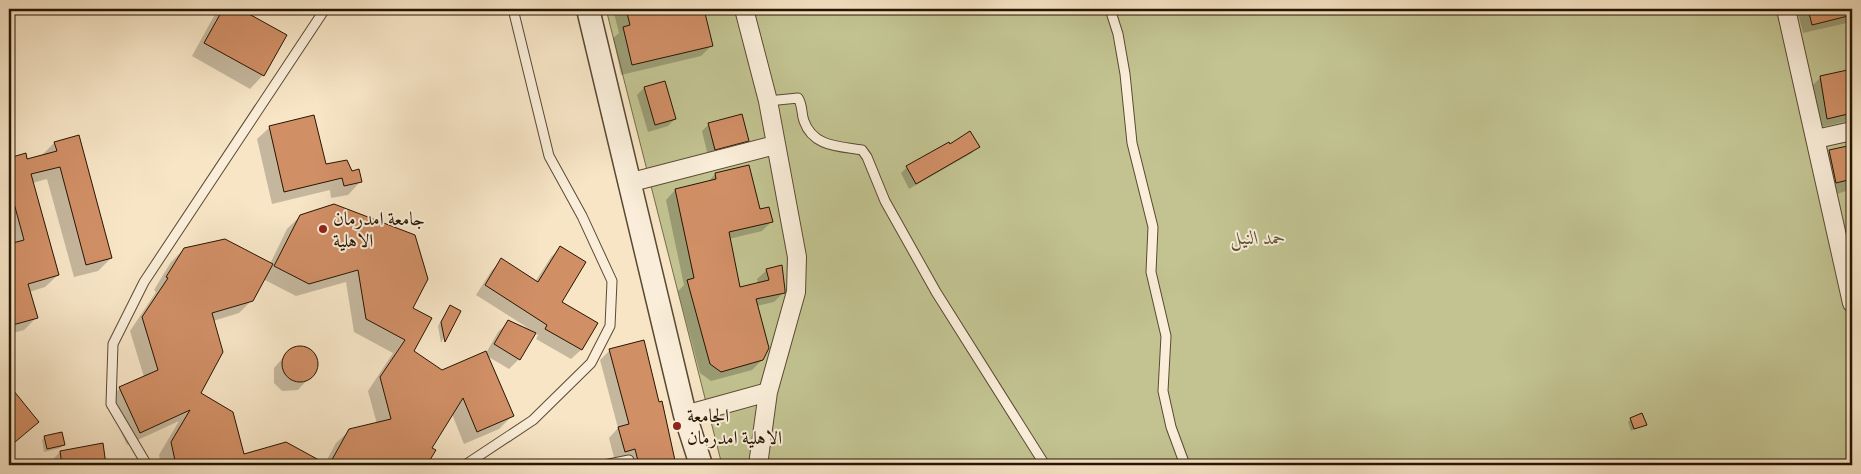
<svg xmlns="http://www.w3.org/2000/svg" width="1861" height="474" font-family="'IM FELL French Canon',Amiri,serif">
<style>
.green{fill:#c2c391;stroke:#746c49}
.shadow{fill:#0003;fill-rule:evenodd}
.building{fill:#d18f66;stroke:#261501}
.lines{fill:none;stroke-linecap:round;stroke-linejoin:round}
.service-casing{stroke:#5a4932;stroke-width:11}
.minor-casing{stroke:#5a4932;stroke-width:20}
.tertiary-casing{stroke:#5a4932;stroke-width:25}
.service{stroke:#faeeda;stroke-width:9}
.minor{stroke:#faeeda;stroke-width:18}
.tertiary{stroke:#faeeda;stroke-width:22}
.poi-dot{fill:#8f2418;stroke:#faeeda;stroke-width:2}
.labels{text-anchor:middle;stroke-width:4;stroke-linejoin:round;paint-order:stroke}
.poi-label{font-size:19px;fill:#261501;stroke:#faeeda;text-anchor:start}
.park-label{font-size:19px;font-style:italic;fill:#5d5233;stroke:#faeeda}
</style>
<rect width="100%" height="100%" fill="#f7e5c6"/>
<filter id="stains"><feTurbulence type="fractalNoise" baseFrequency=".004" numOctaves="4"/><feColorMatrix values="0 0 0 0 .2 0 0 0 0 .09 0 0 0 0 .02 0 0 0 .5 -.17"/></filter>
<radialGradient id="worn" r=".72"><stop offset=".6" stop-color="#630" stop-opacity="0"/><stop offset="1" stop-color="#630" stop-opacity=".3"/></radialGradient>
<!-- green -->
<path class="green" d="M606,9H1852V465H722Z"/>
<!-- shadow -->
<path class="shadow" d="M221,9H237L285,36L263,75L250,89L192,56L214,16Z
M613,9H703L711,46L701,56L621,75L613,38L619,33Z
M1797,9H1852V25L1851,22L1803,33Z
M1852,70V120L1817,128L1810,88L1820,78Z
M665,82L675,119L668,126L648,132L637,95L644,88Z
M709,124L748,140L741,147L708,156L702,131Z
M270,127L325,166L350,167L351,172L360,182L348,195L331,198L330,190L272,204L257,139Z
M54,143L111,258L98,271L74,277L47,179L32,183L58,275L45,287L29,292L37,317L24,330L9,334V159L25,154L26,161L42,155Z
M950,146H978L972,153L909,189L901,173L907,167Z
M1852,146V189L1837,194L1819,162L1830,152Z
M715,174L772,221L762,231L729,239L739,289L758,284L757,279L767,270L784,292L774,302L757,306L762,360L752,370L711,381L700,373L678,291L684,285L666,200L675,190L707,183Z
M300,216L411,308L413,352L441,372L486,353L498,332L509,321L528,328L476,295L492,270L502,260L535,282L551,257L561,248L560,302L596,323L581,350L571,359L536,339L538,335L535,333L519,359L509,369L487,356L512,416L499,429L464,444L452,414L430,448L434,450L426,465H161L159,455L179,421L127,445L107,401L120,388L144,377L130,331L156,292L154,290L171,262L184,249L270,264L287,229ZM263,279L296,296L346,282L354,332L393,353L368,391L377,424L350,430L336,443L324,465L243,455L199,394L213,321L239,313L252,300Z
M1852,242V287L1847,248Z
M450,306L459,311L441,343L438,326Z
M298,347L309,350L316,359V370L298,390L282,391L274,383V368L288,352Z
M610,350L658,404L662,403L675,465H627L625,458L615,461L609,438L618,428L600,360Z
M9,387L38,421L9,447Z
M1631,419L1645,424L1631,431L1628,422Z
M45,437L63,445L60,448L44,452L42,440Z
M102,445L105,465H52L51,461L60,452Z"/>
<!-- building -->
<path class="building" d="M223,9H240L287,35L264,76L204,43Z
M626,9H704L713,46L632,65L623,27L630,25Z
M1808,9H1852V15L1812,25Z
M1852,69V113L1827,119L1820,76Z
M665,81L676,119L655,125L644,87Z
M742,114L749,141L715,150L708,123Z
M314,115L326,164L347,160L352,171L359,169L362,182L344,186L342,178L284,192L269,126Z
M970,131L980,147L916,184L906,166L949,142L950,144Z
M79,135L112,258L86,265L60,167L31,174L59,275L28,284L38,318L9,326V244L24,240L9,185V158L26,153L27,159L57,151L54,142Z
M1852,145V179L1836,183L1829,150Z
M749,165L760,209L769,207L773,222L729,232L740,287L769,280L766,269L782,265L785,290V293L756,299L769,348L763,360L721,372L710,364L687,280L694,278L675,189L716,179L715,173Z
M334,204L415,235L428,279L413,308L432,318L414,351L442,370L486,351L514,416L477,432L463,398L432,448L436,450L427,465H329L349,429L391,419L380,377L405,340L366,319L358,270L309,284L274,266L300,215Z
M225,239L273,264L253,301L212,313L223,352L201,393L233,412L244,454L286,442L328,465H176L171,442L190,410L140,433L119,387L158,370L142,317L168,278L166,277L184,248Z
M560,246L586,262L562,302L598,323L582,350L545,329L547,325L485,285L501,258L538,282Z
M450,305L461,311L445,342L441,322Z
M508,320L536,333L520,360L494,344Z
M644,340L659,402L662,401L676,465H639L635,449L625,452L618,427L629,424L609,349Z
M282 364a18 18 0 1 1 36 0a18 18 0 1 1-36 0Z
M9,385L39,422L9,447Z
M1642,413L1647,425L1634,429L1630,418Z
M62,432L65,445L47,449L44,436Z
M103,443L106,465H62L60,451Z"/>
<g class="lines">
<defs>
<path id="service" d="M1110,9L1118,34L1125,74L1132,143L1153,227L1151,272L1166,336L1163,391L1171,427L1185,465
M768,101L798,98C803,106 801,113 804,121C813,147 839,146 862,150L867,157L885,201L936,292L1045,465
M147,465L111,404L113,344L144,282L325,9
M465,465L533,420L591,363L610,326L612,281L582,216L549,156L513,9
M604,465L629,460"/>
<path id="minor" d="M744,9L768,101L797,257L796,292L768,392L758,465
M1786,9L1852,303
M1816,139L1852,131
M628,183L775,145
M685,415L768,392"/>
<path id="tertiary" d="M588,9L685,415L701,465"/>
</defs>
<!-- service casing -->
<use href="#service" class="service-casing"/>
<!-- minor casing -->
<use href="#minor" class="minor-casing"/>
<!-- tertiary casing -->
<use href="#tertiary" class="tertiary-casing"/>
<!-- service -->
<use href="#service" class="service"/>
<!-- minor -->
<use href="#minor" class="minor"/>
<!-- tertiary -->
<use href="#tertiary" class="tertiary"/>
</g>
<!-- markers -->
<g class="poi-dot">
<circle cx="323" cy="229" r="5"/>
<circle cx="677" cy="426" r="5"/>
</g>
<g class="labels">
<!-- poi labels -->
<g class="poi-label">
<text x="333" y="225">جامعة امدرمان<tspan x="333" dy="22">الاهلية</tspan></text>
<text x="687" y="422">الجامعة<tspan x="687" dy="22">الاهلية امدرمان</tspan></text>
</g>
<!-- park labels -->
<g class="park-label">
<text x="1258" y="244">حمد النيل</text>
</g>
</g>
<!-- margin -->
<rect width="1861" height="474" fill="none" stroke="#f7e5c6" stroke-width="30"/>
<rect x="10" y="10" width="1841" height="454" fill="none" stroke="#261501" stroke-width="2.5"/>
<rect x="15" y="15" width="1831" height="444" fill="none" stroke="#261501"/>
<rect width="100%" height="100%" filter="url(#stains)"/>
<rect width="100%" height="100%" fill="url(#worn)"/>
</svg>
